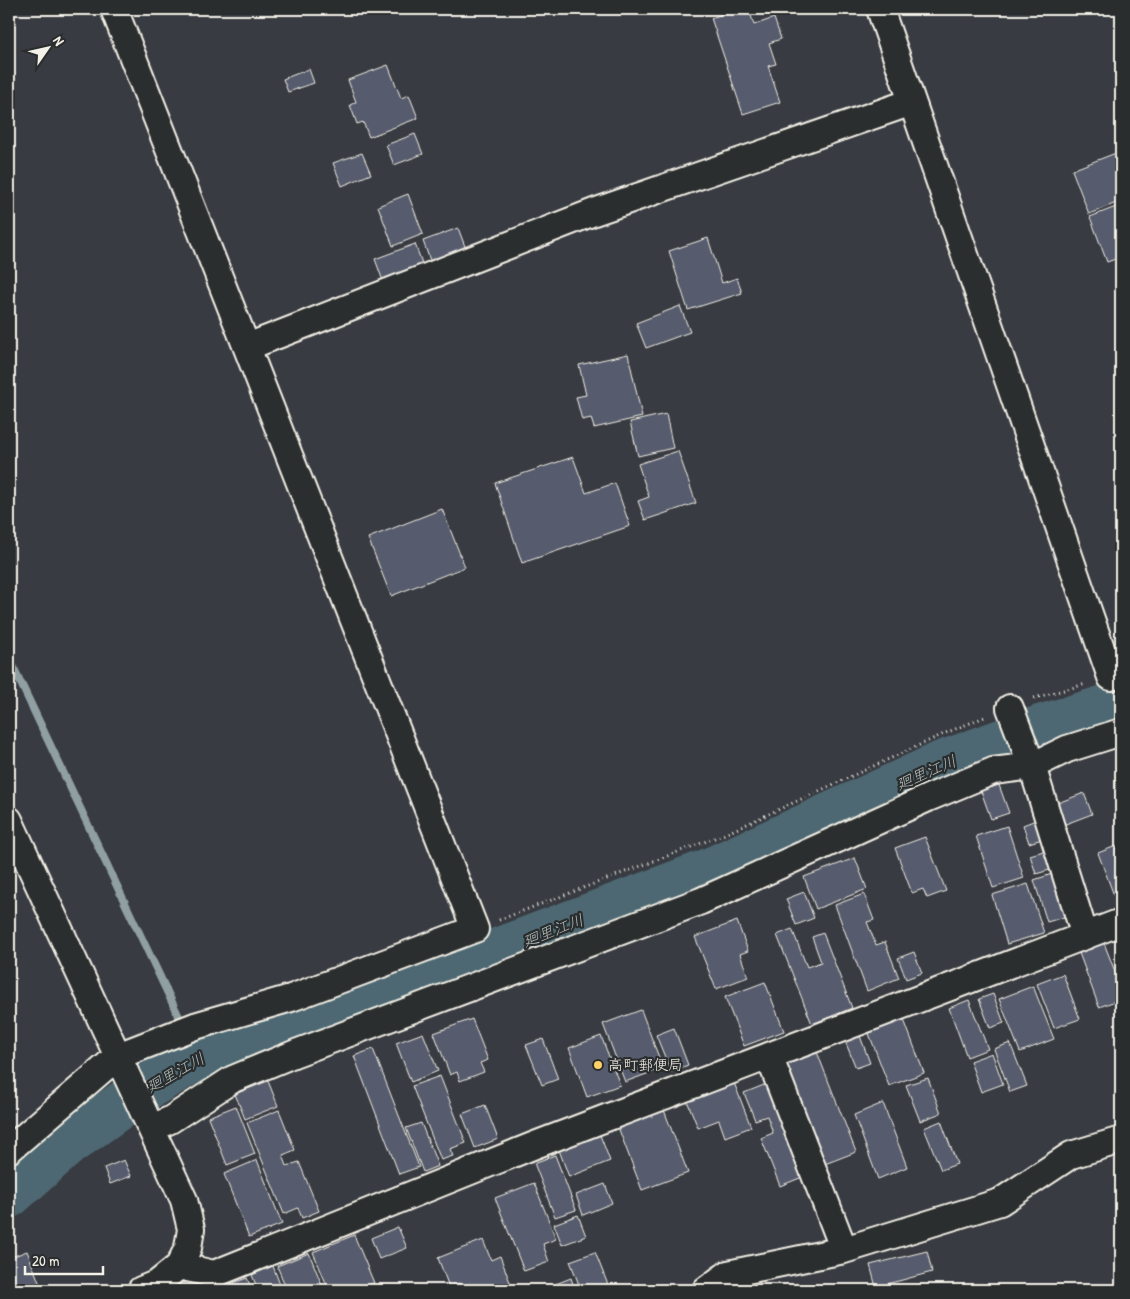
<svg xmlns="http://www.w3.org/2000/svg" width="1130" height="1299" font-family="'Patrick Hand','Klee One',sans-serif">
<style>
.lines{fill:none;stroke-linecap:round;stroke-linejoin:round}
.stream{stroke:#909fa1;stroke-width:8}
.river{stroke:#4d6872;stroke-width:46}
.building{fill:#575b6d;stroke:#f4f1e8}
.minor-casing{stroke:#f4f1e8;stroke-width:30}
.path{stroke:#f4f1e8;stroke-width:3;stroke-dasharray:1 4;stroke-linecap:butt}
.minor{stroke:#2a2d2e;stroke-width:26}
.poi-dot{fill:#ffd166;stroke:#2a2d2e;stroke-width:2}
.labels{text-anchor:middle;stroke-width:4.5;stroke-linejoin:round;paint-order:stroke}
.poi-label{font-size:15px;fill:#f4f1e8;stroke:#2a2d2e;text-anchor:start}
.water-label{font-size:16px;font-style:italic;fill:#b1bab9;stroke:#2a2d2e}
</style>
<rect width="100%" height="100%" fill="#383b41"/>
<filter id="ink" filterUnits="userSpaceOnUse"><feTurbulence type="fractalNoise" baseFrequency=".02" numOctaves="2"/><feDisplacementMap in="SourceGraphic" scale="10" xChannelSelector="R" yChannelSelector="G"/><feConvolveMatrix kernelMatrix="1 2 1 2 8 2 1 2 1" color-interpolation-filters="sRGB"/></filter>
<g filter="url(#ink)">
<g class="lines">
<!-- stream -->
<path class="stream" d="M9,658L198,1057"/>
<!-- river -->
<path class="river" d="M9,1195L68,1143L145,1088L198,1057L300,1025L707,872L944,763L1040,728L1121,703"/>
</g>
<!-- building -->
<path class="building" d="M737,9H749L754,25L774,18L781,39L769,43L776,64L768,66L780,102L743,114L711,18Z
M388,65L401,98L409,95L418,118L369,137L363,122L357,124L350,105L356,102L348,80Z
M309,69L314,83L288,92L283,79Z
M415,134L423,154L394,165L386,145Z
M1121,151V201L1089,214L1072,170Z
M362,153L371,174L342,186L333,163Z
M408,194L423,234L393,246L378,206Z
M1121,205V257L1107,262L1090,217Z
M458,228L466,249L431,263L423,241Z
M708,238L722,283L737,278L742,293L688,310L669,251Z
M415,244L423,266L383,281L375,259Z
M680,306L690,332L646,348L636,323Z
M628,354L642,417L594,428L591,418L582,420L576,397L586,395L579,365Z
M666,414L673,448L638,456L630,422Z
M678,451L696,503L645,520L638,501L649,497L638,464Z
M573,457L586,493L615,483L630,526L522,563L495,483Z
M442,509L465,567L391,596L368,538Z
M999,785L1009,813L991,819L981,791Z
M1084,793L1092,814L1063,825L1055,804Z
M1036,820L1042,839L1029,843L1023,825Z
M1007,826L1024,878L993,888L976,836Z
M925,837L946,891L927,898L923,889L912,893L895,848Z
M1116,846L1121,860V905L1118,906L1098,853Z
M1047,850L1053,869L1036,874L1030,855Z
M855,858L867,889L816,909L804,877Z
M1055,873L1068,916L1047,922L1034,880Z
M1028,884L1044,933L1007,944L992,895Z
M804,892L814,918L796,925L786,899Z
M864,894L874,920L867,922L876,945L885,942L899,978L867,991L835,905Z
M737,921L748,951L740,954L748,977L716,989L695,937Z
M792,929L807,967L821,962L812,937L823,933L852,1008L812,1024L777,935Z
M1104,943L1121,987V999L1099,1007L1079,953Z
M914,952L922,973L906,979L898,958Z
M1063,974L1080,1019L1054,1028L1037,984Z
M765,982L784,1031L744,1046L725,997Z
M1033,986L1054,1039L1020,1052L999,999Z
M993,994L1004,1023L990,1028L979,999Z
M969,1000L988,1049L967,1057L949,1008Z
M641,1010L663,1068L625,1082L603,1024Z
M903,1017L924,1073L889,1086L868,1031Z
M472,1019L488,1060L480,1063L484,1072L460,1081L457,1072L450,1075L434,1033Z
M674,1028L688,1065L671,1072L656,1035Z
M423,1033L438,1071L411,1082L396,1043Z
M601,1036L620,1085L587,1097L569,1048Z
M860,1036L870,1063L856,1068L845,1041Z
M543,1039L558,1079L542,1085L526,1045Z
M1010,1043L1027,1086L1010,1092L994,1049Z
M373,1049L419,1167L399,1174L354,1056Z
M817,1052L856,1152L817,1167L779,1066Z
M992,1053L1003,1084L981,1092L970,1061Z
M440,1076L466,1143L450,1149L453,1156L441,1160L412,1086Z
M928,1078L941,1113L920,1121L906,1085Z
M733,1080L751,1127L725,1137L719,1120L698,1128L686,1098Z
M268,1081L278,1106L245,1119L235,1094Z
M769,1083L805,1176L780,1186L761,1138L773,1133L767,1116L755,1120L744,1093Z
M883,1103L907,1167L878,1179L854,1115Z
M485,1105L498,1139L475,1148L462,1114Z
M236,1106L255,1154L227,1165L208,1117Z
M279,1110L295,1150L283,1155L287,1166L299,1162L319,1211L302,1218L298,1208L284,1214L247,1123Z
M664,1110L688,1173L642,1190L618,1127Z
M941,1121L957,1164L941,1170L924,1128Z
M421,1123L438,1166L423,1172L406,1128Z
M600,1135L610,1161L569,1177L559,1150Z
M555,1155L576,1210L555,1217L534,1163Z
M124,1160L131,1176L110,1184L104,1168Z
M257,1160L282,1224L249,1237L224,1174Z
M534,1183L556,1239L543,1244L549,1262L524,1271L495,1198Z
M605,1184L612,1203L583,1215L576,1195Z
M578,1215L586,1236L562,1245L554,1224Z
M398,1227L407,1248L379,1259L371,1238Z
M354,1235L374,1283L363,1287L365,1290H329L313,1252Z
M483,1240L491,1260L500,1256L513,1290H462L459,1283L449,1287L438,1258Z
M27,1251L42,1290H9V1258Z
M927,1251L932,1272L876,1287L870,1265Z
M595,1252L610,1290H581L570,1261Z
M309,1253L324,1290H287L277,1266Z
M273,1266L282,1290H258L252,1275Z
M247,1278L252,1290H215Z
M571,1278L575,1290H549L548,1287Z"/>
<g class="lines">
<defs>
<path id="minor" d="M880,9L1111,677
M247,347L594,212L912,102
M1010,708L1032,766L1085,936
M9,820L184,1200L191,1229L188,1248L179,1266L158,1283L141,1290
M769,1056L844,1250
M152,1128L170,1120L233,1079L296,1053L701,901L928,798L993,771L1032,766L1067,749L1121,732
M9,1150L118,1056L195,1026L291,998L475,929L114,9
M179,1266L214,1274L535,1145L1121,922
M706,1290L728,1274L844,1250L1000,1202L1071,1155L1121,1140"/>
</defs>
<!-- minor casing -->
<use href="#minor" class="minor-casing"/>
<!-- path -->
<path class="path" d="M1034,698L1086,684
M499,920L725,834L948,732L987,716"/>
<!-- minor -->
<use href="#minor" class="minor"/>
</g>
</g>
<!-- markers -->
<circle class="poi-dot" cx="598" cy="1065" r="5"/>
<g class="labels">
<!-- poi labels -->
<g class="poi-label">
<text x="608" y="1070">高町郵便局</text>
</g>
<!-- water labels -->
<g class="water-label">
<text transform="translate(926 772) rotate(-23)" y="6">廻里江川</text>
<text transform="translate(553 930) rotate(-21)" y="6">廻里江川</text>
<text transform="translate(175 1072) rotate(-29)" y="6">廻里江川</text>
</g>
</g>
<!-- margin -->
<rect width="1130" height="1299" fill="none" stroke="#2a2d2e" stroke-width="30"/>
<rect x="15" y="15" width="1100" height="1269" fill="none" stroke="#f4f1e8" stroke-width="2" filter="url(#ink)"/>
<!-- north arrow -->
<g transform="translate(48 48) rotate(56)" stroke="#2a2d2e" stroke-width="4" paint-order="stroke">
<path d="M0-4L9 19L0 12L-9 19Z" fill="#f4f1e8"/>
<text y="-8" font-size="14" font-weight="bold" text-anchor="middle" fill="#f4f1e8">N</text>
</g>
<!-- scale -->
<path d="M25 1266v8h78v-8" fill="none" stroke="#f4f1e8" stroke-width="2.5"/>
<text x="32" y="1266" font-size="15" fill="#f4f1e8" stroke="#2a2d2e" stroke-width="4" paint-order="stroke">20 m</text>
</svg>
